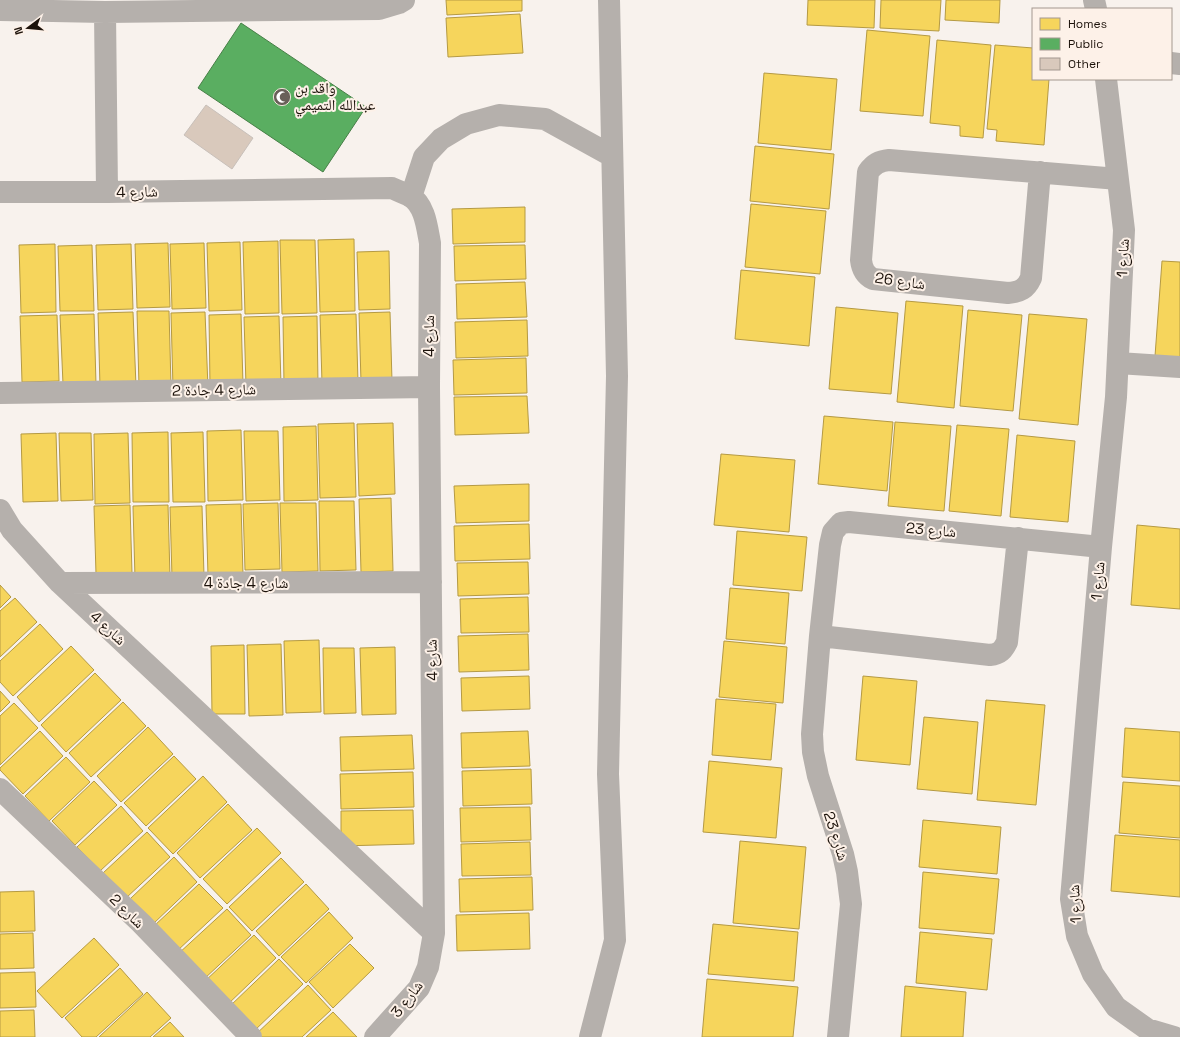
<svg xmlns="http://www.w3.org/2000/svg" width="1180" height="1037" font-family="'Space Grotesk','Noto Naskh Arabic',sans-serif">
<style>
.homes{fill:#f6d55c;stroke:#b59a43}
.public{fill:#5aae61;stroke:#477f47}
.building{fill:#d9c9bc;stroke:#c8c0ba}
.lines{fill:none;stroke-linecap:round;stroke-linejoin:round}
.minor{stroke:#b5b0ac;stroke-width:22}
.labels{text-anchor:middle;stroke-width:4;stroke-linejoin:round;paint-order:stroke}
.poi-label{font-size:15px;fill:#1c120a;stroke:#fdf1e8;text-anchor:start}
.street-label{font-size:15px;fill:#1c120a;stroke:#fdf1e8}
</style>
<rect width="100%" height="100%" fill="#f8f2ed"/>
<!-- homes -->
<path class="homes" d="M446,0H522V11L447,15Z
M808,0H875L874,28L807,25Z
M881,0H941L939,31L880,28Z
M946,0H1000L999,23L945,20Z
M520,14L523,53L448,57L446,18Z
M867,30L930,36L923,116L860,111Z
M937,40L991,45L983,138L960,136V126L930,123Z
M995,45L1033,48V79H1049L1044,145L996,141L997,130L987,129Z
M764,73L837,79L831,150L758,143Z
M755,146L834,154L829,209L750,201Z
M751,204L826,211L820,274L745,267Z
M525,207V242L453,244L452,209Z
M354,239L355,311L320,312L318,240Z
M280,240H315L317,313L282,314Z
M278,241L279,313L245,314L243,242Z
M240,242L242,310L209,311L207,243Z
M168,243L170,307L137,308L135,244Z
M204,243L206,308L172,309L170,244Z
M55,244L56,312L21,313L19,245Z
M131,244L133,309L98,310L96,245Z
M92,245L94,311H60L58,246Z
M525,245L526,279L455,281L454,246Z
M389,251L390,309L359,310L357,252Z
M1162,261L1180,262V357L1155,356Z
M741,270L815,277L809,346L735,339Z
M525,282L527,317L457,319L456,284Z
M906,301L963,306L954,408L897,402Z
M836,307L898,313L891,394L829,389Z
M968,310L1022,315L1013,411L960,406Z
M137,311H169L171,386L139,387Z
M133,312L136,386L100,387L98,313Z
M205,312L208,388H173L171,313Z
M390,312L392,381L361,382L359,313Z
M94,314L96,384H63L60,315Z
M241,314L243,385L210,386L209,315Z
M356,314L358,382L322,383L320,315Z
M1029,314L1087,319L1078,425L1019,419Z
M57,315L59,381L22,382L20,316Z
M279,316L281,385L246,386L244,317Z
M317,316L318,385H284L283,317Z
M527,320L528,356L456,358L455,322Z
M526,358L527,393L454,395L453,360Z
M527,396L529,433L455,435L454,397Z
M824,416L893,422L887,491L818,484Z
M895,422L951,426L944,511L888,506Z
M354,423L356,497L320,498L318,424Z
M393,423L395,494L359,496L357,424Z
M957,425L1009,429L1001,516L949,511Z
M316,426L318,500L284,501L283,427Z
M241,430L243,500L208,501L207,431Z
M244,431H278L280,500L246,501Z
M168,432L169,502H133L132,433Z
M203,432L205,502H173L171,433Z
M56,433L58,501L23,502L21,434Z
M59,433H91L93,500L61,501Z
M128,433L130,503L95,504L94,434Z
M1017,435L1075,441L1068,522L1010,517Z
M721,454L795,460L789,532L714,525Z
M529,484V521L456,523L454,486Z
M391,498L393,571L361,572L359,499Z
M319,501H354L356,570L320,571Z
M278,503L280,569L245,570L243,504Z
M280,503H316L318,571L282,572Z
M241,504L243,575L208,576L206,505Z
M130,505L132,573L96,574L94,506Z
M168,505L170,577L135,578L133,506Z
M202,506L204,576L172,577L170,507Z
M529,524L530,559L455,561L454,526Z
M1137,525L1180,529V609L1131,605Z
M737,531L807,537L802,591L733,585Z
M528,562L529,594L458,596L457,563Z
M0,585L11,597L0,608Z
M730,588L789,593L785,644L726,639Z
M528,597L529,632L461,633L460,599Z
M15,598L37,622L0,657V611Z
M40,624L63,649L13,696L0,682V661Z
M528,634L529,670L459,672L458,636Z
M319,640L321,712L286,713L284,641Z
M724,641L787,647L783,703L719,697Z
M281,644L283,715L249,716L247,645Z
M244,645L245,714H212L211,646Z
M71,646L94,670L39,722L17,697Z
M395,647L396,714L362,715L360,648Z
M323,648H354L356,713L324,714Z
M95,673L121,700L66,752L41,725Z
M529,676L530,709L462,711L461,678Z
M863,676L917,681L910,765L856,760Z
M0,691L10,702L0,712Z
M716,699L776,704L771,760L712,755Z
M986,700L1045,705L1036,805L977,800Z
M123,702L146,726L91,777L69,753Z
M14,703L38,728L0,765V716Z
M924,717L978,722L972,794L917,789Z
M148,727L173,754L121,802L97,776Z
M1125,728L1180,732V781L1122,777Z
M40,731L63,756L23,794L0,770V768Z
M528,731L530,766L462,768L461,733Z
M412,735L414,769L341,771L340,737Z
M174,756L196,779L146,826L124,803Z
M66,757L90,782L49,821L25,796Z
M709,761L782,768L776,838L703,832Z
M531,769L532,804L463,806L462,771Z
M413,772L414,807L341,809L340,774Z
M203,776L227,802L173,854L148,828Z
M94,781L117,805L75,845L52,821Z
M1123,782L1180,786V838L1119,833Z
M228,804L252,830L200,878L177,853Z
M121,806L143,831L100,871L77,847Z
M530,807L531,840L461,842L460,808Z
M413,810L414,844L341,846V811Z
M923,820L1001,827L997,874L919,867Z
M257,828L281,853L227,904L203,879Z
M147,832L170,857L126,898L103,873Z
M1115,835L1180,840V897L1111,891Z
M740,841L806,847L799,929L733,923Z
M530,842L531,875L462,876L461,844Z
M174,857L197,882L153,924L130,899Z
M281,858L304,882L252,931L229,907Z
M923,872L999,879L994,934L919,928Z
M532,877L533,910L460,912L459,879Z
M199,884L223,908L177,951L154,926Z
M306,884L329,909L279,956L256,931Z
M34,891L35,931L0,932V892Z
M227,909L251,935L203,980L178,954Z
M329,912L353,938L306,983L281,957Z
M529,913L530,949L457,951L456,915Z
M713,924L798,932L794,981L708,974Z
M920,932L992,939L987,990L916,983Z
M33,933L34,968L0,969V934Z
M254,935L276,958L226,1006L204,982Z
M94,938L119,965L62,1018L37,991Z
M350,944L374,968L333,1008L309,982Z
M279,959L303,984L253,1032L229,1007Z
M120,968L143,994L96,1037H82L65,1018Z
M35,972L36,1007L0,1008V973Z
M707,979L798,987L793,1037H702Z
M308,985L331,1010L302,1037H256L254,1036Z
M905,986L966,992L963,1037H901Z
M147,992L171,1018L150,1037H99Z
M34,1010L35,1037H0V1011Z
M333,1012L357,1037H306Z
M170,1022L184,1037H153Z"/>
<!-- public -->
<path class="public" d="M241,23L366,107L323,172L198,88Z"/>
<!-- building -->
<path class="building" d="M206,105L253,138L232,169L184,135Z"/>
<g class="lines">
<!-- minor -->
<path class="minor" d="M1094,0L1096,9
M0,10L105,12L379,9L399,3L404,0
M105,12L107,192
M1171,63L1180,64
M1106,79L1124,230L1116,397L1101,547L1071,899L1077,936L1093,974L1116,1007L1147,1029L1174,1037
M1040,172L1031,278C1026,289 1020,292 1008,293L873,279C865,275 862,269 861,260L868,172C874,164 879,161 889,160L1118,179
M0,192H107L392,188C398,191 404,193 410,196C425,205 427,227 430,243L429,387L434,933L428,967L419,988L375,1037
M411,197L424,157L441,139L466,124L499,115L545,119L612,156
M1118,363L1180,367
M0,393L429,387
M0,510L12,530L60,583L434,933
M60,583L431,582
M820,636L990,655C1000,654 1003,650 1007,642L1018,538
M0,789L141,923L251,1037
M590,1037L615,940L608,774L617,376L609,0
M838,1037L851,904L847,872L843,854L818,776L813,752L812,734L820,636L830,545L833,532L841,523L849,522L1101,547"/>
</g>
<!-- icons -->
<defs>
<symbol id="mosque-disc" viewBox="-11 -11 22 22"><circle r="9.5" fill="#696059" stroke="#fdf1e8"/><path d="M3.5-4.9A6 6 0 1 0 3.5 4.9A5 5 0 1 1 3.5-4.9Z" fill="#fff"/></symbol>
</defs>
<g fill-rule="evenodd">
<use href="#mosque-disc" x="272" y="87" width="20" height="20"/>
</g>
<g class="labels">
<!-- poi labels -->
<g class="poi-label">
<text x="295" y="93">واقد بن<tspan x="295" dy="17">عبدالله التميمي</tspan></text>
</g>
<!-- street labels -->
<g class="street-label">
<text transform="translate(137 192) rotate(-1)" y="5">شارع 4</text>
<text transform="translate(1123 258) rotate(-87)" y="5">شارع 1</text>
<text transform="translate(900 281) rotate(8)" y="5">شارع 26</text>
<text transform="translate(429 336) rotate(-90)" y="5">شارع 4</text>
<text transform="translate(214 390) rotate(-1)" y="5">شارع 4 جادة 2</text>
<text transform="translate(931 530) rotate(5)" y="5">شارع 23</text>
<text transform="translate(1098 581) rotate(-85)" y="5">شارع 1</text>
<text x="246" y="588">شارع 4 جادة 4</text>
<text transform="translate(108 628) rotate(43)" y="5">شارع 4</text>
<text transform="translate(432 660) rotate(-91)" y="5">شارع 4</text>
<text transform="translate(836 836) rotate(72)" y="5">شارع 23</text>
<text transform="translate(1075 904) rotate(-93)" y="5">شارع 1</text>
<text transform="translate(127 911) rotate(44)" y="5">شارع 2</text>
<text transform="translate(407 999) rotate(-52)" y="5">شارع 3</text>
</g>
</g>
<!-- legend -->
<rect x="1032" y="8" width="140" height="72" fill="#fdf1e8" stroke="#a3988f"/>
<rect x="1040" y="18" width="20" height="12" fill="#f6d55c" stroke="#a3988f"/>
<text x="1068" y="28" font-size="12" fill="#1c120a">Homes</text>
<rect x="1040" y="38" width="20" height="12" fill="#5aae61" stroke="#a3988f"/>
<text x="1068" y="48" font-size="12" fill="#1c120a">Public</text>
<rect x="1040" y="58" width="20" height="12" fill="#d9c9bc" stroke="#a3988f"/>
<text x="1068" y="68" font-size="12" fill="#1c120a">Other</text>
<!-- north arrow -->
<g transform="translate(28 28) rotate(254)" stroke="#fdf1e8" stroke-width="3" paint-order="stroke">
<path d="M0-3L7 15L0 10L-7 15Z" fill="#1c120a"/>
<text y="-6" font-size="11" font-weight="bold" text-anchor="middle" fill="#1c120a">N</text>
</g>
</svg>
